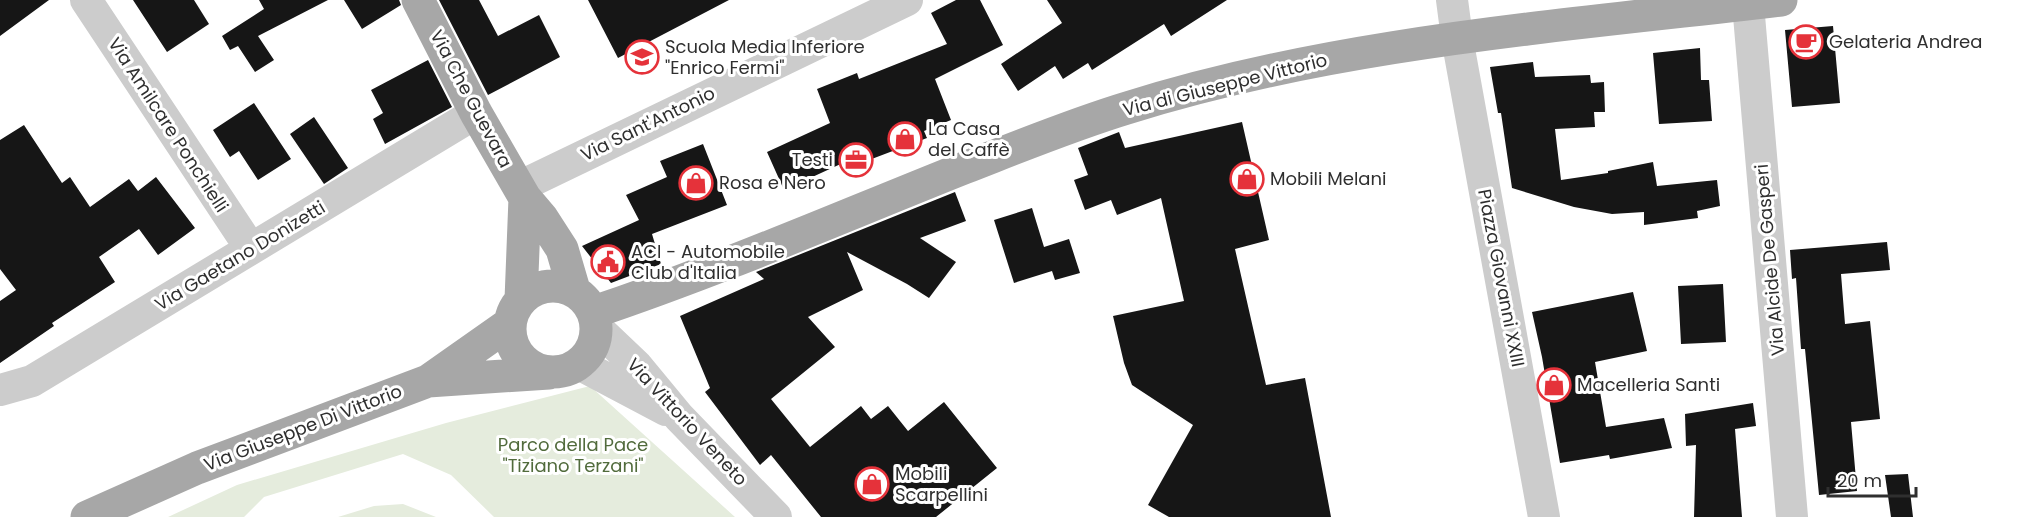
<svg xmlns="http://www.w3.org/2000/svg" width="2038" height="517" font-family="Poppins,sans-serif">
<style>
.green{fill:#e5ecdd}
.building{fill:#161616}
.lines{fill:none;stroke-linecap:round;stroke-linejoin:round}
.minor{stroke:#ccc;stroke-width:32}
.major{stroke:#a7a7a7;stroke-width:33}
.labels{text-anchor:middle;stroke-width:6;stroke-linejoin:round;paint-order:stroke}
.poi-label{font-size:18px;fill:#2f2f2f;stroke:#fff;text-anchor:start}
.street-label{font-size:18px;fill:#2f2f2f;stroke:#fff}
.park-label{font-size:18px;fill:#516b3c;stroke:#fff}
</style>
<rect width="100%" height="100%" fill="#fff"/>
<!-- green -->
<path class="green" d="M590,386L735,517H494L451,475L403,454L264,497L244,517H168L237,485L446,423Z
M403,504L436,517H338L374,506Z"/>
<!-- building -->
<path class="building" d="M0,0H49L0,36Z
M133,0H194L209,24L167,52Z
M259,0H328L258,36L274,60L255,72L238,46L230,50L222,36L264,9Z
M344,0H399L401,5L362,29Z
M439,0H479L498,36L539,15L560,57L488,95Z
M588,0H729L618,58Z
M956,0H980L1003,45L935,79L951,120L924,131L927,138L848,168L845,162L784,190L767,152L830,123L817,89L857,73L859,79L947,44L931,13Z
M1047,0H1227L1171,36L1164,24L1092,70L1088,63L1063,79L1055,66L1018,91L1001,64L1062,23Z
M1833,26L1840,103L1792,107L1785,30Z
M1700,48L1701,80H1709L1712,121L1659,124L1653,53Z
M428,60L452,107L385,144L373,119L383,113L371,90Z
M1533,62L1535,77L1590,75L1591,83L1604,82L1605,112H1594L1595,127L1555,129L1561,180L1608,173V171L1653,162L1657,186L1717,180L1720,206L1697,211L1698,218L1644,225V212L1612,214L1574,207L1512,188L1501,113H1498L1490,67Z
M254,103L291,159L258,180L239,151L230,157L213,130Z
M314,117L348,168L324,184L290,134Z
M1242,122L1269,240L1235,249L1266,385L1305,378L1331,517H1169L1148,505L1193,425L1132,385L1124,363L1113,316L1184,301L1161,198L1117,215L1111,200L1085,210L1074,180L1088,175L1078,148L1119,132L1125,148Z
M24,125L62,183L70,177L90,207L129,179L138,191L156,177L195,228L158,255L139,229L99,257L115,282L52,323L54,326L0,363V301L16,290L0,269V140Z
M703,144L727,205L652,234L661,264L611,283L582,246L639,220L626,195L667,177L660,161Z
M955,192L966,221L920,238L956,262L929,298L907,284L847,252L863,290L808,317L835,347L771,399L810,447L861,406L871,419L888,406L908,431L944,402L997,468L936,517H821L771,455L760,465L705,392L710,388L680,316L764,279L756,272Z
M1032,208L1044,247L1069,239L1080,273L1055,280L1052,271L1014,283L994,220Z
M1887,242L1890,270L1841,274L1845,324L1870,321L1880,419L1851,422L1857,491L1819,495L1805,349H1801L1796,278L1792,279L1790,250Z
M1723,284L1726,342L1681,344L1678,286Z
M1633,292L1647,351L1595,362L1606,427L1664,418L1672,448L1610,459L1609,455L1560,463L1542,357L1532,312Z
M1753,403L1756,426L1735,429L1742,517H1694L1696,445L1686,446L1685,414Z
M1908,474L1913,517H1891L1885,475Z"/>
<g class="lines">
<!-- minor -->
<path class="minor" d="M86,0L251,249
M1452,0L1457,38L1544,517
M1748,4L1792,517
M519,187L907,0
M596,327L636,365L679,417L776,517
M579,364L666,410
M0,390L32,381L476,113"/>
<!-- major -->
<path class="major" d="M418,0L476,113L525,198L542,218L562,249L574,290
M510 329a43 43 0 1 1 86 0a43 43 0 1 1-86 0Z
M521,300L525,198
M594,312C719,270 841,217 964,168C1018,147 1071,125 1127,108C1336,42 1564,26 1781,0
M428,381L549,373
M87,517L197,468L428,381L509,324"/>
</g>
<!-- icons -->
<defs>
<symbol id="cafe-ring" viewBox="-11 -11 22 22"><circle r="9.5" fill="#fff" stroke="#e5323a" stroke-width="1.5"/><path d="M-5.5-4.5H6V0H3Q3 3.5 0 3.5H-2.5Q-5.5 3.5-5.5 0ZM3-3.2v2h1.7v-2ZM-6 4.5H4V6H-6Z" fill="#e5323a"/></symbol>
<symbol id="school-ring" viewBox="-11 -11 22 22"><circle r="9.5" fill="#fff" stroke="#e5323a" stroke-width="1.5"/><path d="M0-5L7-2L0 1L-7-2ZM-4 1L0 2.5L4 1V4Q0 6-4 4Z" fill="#e5323a"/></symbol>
<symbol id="shop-ring" viewBox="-11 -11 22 22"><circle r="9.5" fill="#fff" stroke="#e5323a" stroke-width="1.5"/><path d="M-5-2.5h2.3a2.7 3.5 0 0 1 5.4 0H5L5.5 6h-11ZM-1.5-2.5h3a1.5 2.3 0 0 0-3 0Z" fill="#e5323a"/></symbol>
<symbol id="office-ring" viewBox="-11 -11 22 22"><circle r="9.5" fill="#fff" stroke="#e5323a" stroke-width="1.5"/><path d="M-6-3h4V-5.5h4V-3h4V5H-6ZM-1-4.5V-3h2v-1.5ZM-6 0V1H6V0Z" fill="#e5323a"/></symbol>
<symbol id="civic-ring" viewBox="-11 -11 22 22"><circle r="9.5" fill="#fff" stroke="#e5323a" stroke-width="1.5"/><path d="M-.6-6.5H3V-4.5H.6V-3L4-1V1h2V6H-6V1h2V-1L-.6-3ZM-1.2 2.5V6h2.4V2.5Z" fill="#e5323a"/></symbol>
</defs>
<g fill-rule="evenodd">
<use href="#cafe-ring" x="1787" y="23" width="38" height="38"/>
<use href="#school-ring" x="623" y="38" width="38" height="38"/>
<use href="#shop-ring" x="886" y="120" width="38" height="38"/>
<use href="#office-ring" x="837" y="141" width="38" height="38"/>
<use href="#shop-ring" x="1228" y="160" width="38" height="38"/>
<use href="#shop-ring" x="677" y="164" width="38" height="38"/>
<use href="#civic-ring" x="589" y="243" width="38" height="38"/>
<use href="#shop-ring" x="1535" y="366" width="38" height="38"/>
<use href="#shop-ring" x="853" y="465" width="38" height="38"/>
</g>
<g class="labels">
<!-- poi labels -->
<g class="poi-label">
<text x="1829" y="48">Gelateria Andrea</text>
<text x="665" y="53">Scuola Media Inferiore<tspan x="665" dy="21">"Enrico Fermi"</tspan></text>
<text x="928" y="135">La Casa<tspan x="928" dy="21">del Caffè</tspan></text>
<text x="833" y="166" text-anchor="end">Testi</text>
<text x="1270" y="185">Mobili Melani</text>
<text x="719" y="189">Rosa e Nero</text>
<text x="631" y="258">ACI - Automobile<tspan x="631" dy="21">Club d'Italia</tspan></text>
<text x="1577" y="391">Macelleria Santi</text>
<text x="895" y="480">Mobili<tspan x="895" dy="21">Scarpellini</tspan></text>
</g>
<!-- street labels -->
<g class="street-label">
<text transform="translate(1225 85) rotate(-14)" y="6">Via di Giuseppe Vittorio</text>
<text transform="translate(471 99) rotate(62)" y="6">Via Che Guevara</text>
<text transform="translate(648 124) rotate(-26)" y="6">Via Sant'Antonio</text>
<text transform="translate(168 125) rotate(57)" y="6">Via Amilcare Ponchielli</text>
<text transform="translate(240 256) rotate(-31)" y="6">Via Gaetano Donizetti</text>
<text transform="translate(1770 260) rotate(-95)" y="6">Via Alcide De Gasperi</text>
<text transform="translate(1501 278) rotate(79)" y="6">Piazza Giovanni XXIII</text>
<text transform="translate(687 422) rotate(47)" y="6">Via Vittorio Veneto</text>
<text transform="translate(303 428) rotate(-21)" y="6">Via Giuseppe Di Vittorio</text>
</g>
<!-- park labels -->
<g class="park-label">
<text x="573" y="451">Parco della Pace<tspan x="573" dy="21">"Tiziano Terzani"</tspan></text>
</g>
</g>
<!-- scale -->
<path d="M1828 487v9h88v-9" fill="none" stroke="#2f2f2f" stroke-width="3"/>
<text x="1837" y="487" font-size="18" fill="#2f2f2f" stroke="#ffffff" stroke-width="4.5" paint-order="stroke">20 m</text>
</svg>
